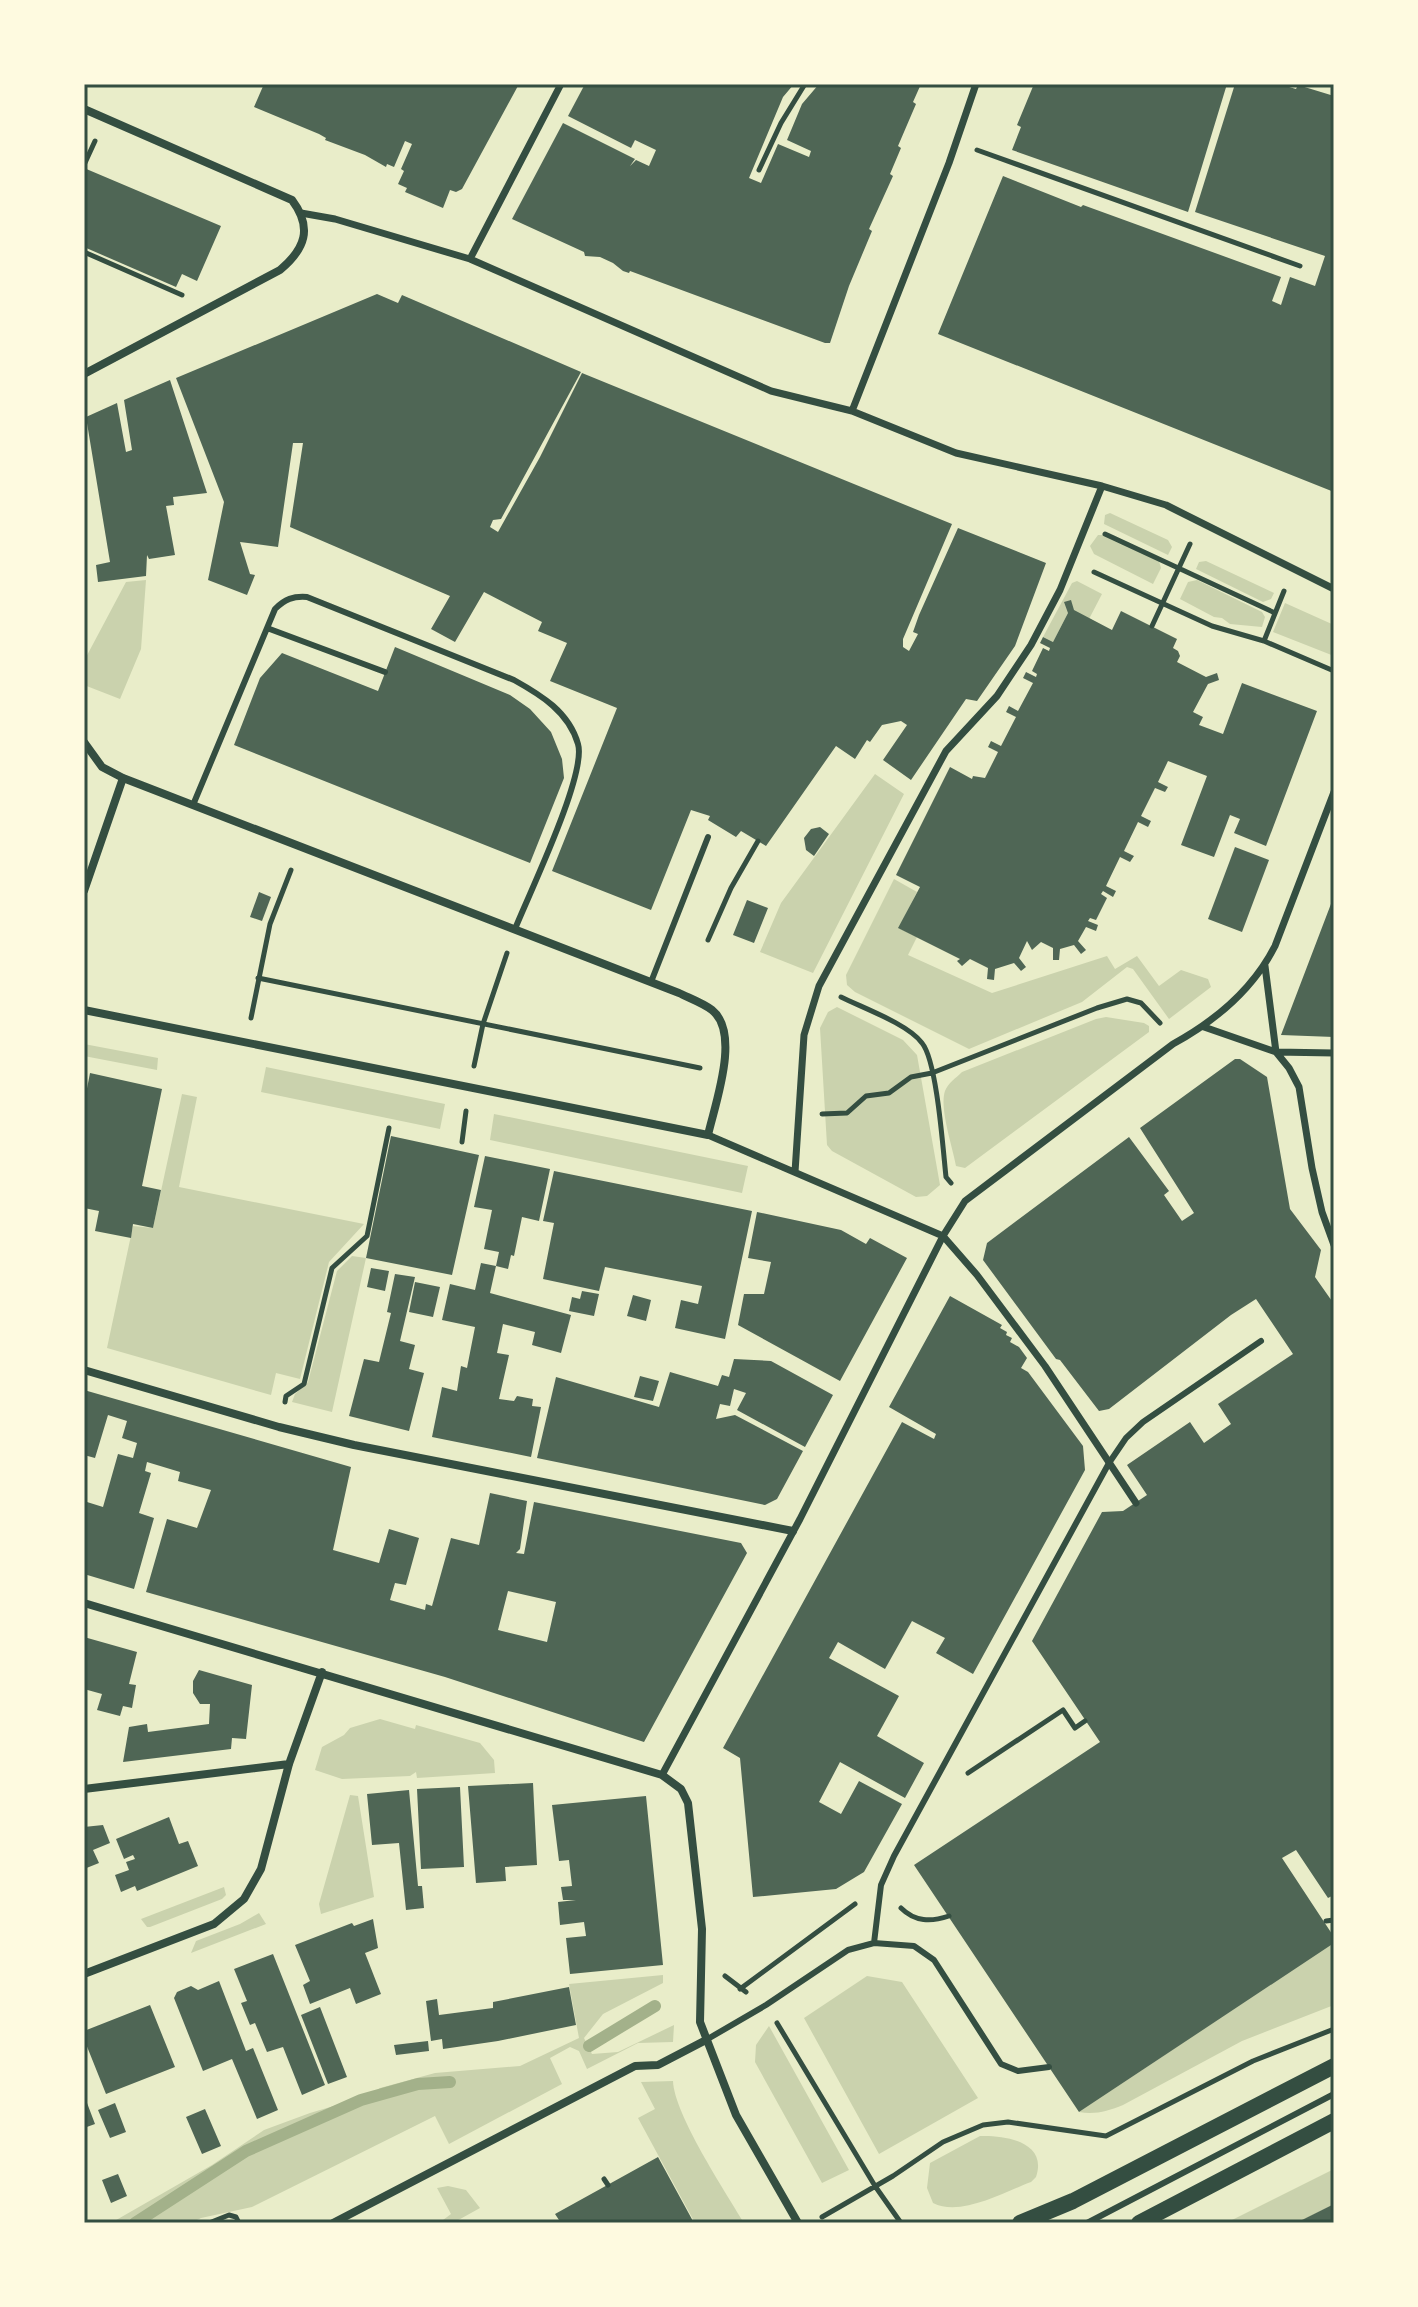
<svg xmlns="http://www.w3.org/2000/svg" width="1418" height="2307" font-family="Jost,sans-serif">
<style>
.green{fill:#cad2ad}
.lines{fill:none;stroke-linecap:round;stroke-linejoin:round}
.stream{stroke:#a3b18a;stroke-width:12}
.building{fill:#4f6655;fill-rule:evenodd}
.path{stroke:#344e41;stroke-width:5}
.service{stroke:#344e41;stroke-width:6}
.pedestrian{stroke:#344e41;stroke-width:7}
.minor{stroke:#344e41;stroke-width:8}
.secondary{stroke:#344e41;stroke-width:16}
.neatline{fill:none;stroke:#344e41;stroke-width:3}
</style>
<rect width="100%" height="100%" fill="#e9edc9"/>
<!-- green -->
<path class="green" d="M1110,513L1168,540L1172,547L1168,555L1104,524L1105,515Z
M1098,535H1105L1159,561L1161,568L1153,584L1094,554L1090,546Z
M1206,561L1274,593L1271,599L1263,602L1196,569L1199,562Z
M146,580L141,649L120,699L84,685V661L126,582Z
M1197,580L1262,612L1265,617L1262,627L1230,624L1222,618L1214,617L1180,599L1188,582Z
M1077,581L1102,594L1089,619L1068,613L1053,642L1043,637L1072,583Z
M1285,603L1334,625V656L1273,632Z
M875,774L904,794L813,973L760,952L781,903Z
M894,879L917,892L899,928L917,937L908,955L992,993L1107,956L1115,969L1137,956L1159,986L1181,970L1208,979L1211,987L1169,1019L1133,969L1127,967L1082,1002L969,1049L855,992L847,985L846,975Z
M837,1007L903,1040L917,1055L940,1185L927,1196L916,1197L832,1151L827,1145L820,1028L828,1012Z
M1106,1017L1144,1023L1149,1026V1032L965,1168L956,1166C953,1148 939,1108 945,1091C948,1083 956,1078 962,1072L1096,1019Z
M84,1044L158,1058L157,1070L84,1056Z
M266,1067L445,1104L440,1129L261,1092Z
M182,1094L197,1097L179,1187L364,1224L329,1262L300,1379L276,1373L271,1395L107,1348L133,1226L153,1228Z
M494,1114L748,1166L742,1193L490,1140Z
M352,1256L366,1258L332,1412L292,1402L295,1394L308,1382L337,1271Z
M380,1719L415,1729L416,1725L480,1743L494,1760L495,1773L417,1778L416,1772L410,1776L342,1779L315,1770L322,1747L344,1735L350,1728Z
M350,1795L358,1796L374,1897L321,1914L319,1904Z
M224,1887L226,1895L222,1899L150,1927H147L141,1919Z
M259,1913L266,1924L191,1953L196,1941L240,1924Z
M1334,1942V2005L1242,2041L1123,2105C1108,2111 1095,2115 1079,2112Z
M663,1975V1983L603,2014L584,2038L592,2054L618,2052L674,2025L673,2042L638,2043L587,2069L579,2051L570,2047L550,2058L562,2084L449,2144L435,2116L252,2207L201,2218L191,2223H111L212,2165L264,2130L310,2113L371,2095L380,2088L435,2073L520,2066L579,2038L569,1984Z
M867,1976L902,1982L978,2098L879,2154L804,2018Z
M769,2026L849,2170L822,2183L755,2062L756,2045Z
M673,2081C674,2114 725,2191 744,2223H695L638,2118L655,2109L641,2082Z
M980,2136C1005,2135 1048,2142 1036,2177L1031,2182C1004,2192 961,2217 933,2203L927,2188L930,2163Z
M1334,2169V2204L1297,2223H1226Z
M448,2186L466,2190L480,2208L453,2223H439L451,2214L437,2188Z"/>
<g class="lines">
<!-- stream -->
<path class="stream" d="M589,2046L655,2006
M135,2223L246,2151L361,2100L418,2084L450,2082"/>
</g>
<!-- building -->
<path class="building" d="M264,84H519L462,189L456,192L450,190L443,208L405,192L407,188L398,184L404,171L401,169L412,144L405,141L394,167L387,164L386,167L365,155L325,140L326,138L319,134L254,107Z
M585,84H794L783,97L749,178L761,183L778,144L809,157L811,151L787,140L802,104L819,84H921L913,102L916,104L898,146L901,148L890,174L893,176L869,229L872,231L849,286L830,343H825L630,271L629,273L623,271L613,263L600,257L585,256L584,252L512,219L563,123L635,159L630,166L636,160L649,166L656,150L635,140L631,148L568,116Z
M1034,84H1227L1188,212L1012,150L1021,127L1017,125Z
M1235,84H1279L1296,89L1298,85L1334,96V492L938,334L1003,176L1081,207L1083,205L1281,277L1272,301L1281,305L1290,277L1315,286L1325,256L1195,212Z
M84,168L221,226L197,281L182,274L176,287L84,247Z
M377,294L398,303L402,295L581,372L501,519L493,520L490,527L498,532L540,457L582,373L952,524L903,639V647L909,651L918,634L913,632L919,615L958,528L1046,563L1015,646L977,701L966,699L911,780L883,760L907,725L901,721L882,725L870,742L867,740L855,759L836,746L766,846L741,831L736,837L708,820L710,816L691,810L651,910L552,871L617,708L550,681L567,643L538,631L542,622L484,592L455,642L431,629L450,596L290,527L303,443H293L278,547L240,542L250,574L255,575L247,595L208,580L224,502L176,378Z
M170,380L207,493L173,497L174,505L166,506L175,555L149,559L147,555L146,576L98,582L96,565L110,562L86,417L117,403L126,452L132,450L124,400Z
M1071,600L1074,610L1112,630L1121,611L1177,639L1173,648L1178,651L1180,656L1177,662L1206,677L1217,673L1219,680L1208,684L1193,712L1203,717L1199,725L1223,734L1242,683L1317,711L1266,846L1234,833L1240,819L1230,815L1214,857L1181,845L1207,776L1168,761L1158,782L1168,787L1165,792L1155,788L1141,816L1151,821L1148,827L1138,822L1124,851L1134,856L1130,862L1120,857L1106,886L1116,891L1113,897L1103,891L1101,894L1107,898L1096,920L1090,918L1088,921L1098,925L1096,931L1086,927L1078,941L1086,950L1081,954L1074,945L1060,949L1059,960H1053V948L1041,942L1032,950L1027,941L1019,958L1026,967L1021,971L1014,963L995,969L994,980L987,979L988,968L970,959L962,966L957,961L960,959L898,928L920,887L896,875L950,767L972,779L973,776L985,778L998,752L988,747L991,741L1001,746L1016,717L1006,712L1009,706L1018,711L1033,683L1023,678L1026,672L1036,677L1037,674L1032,671L1043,648L1049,651L1050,648L1040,643L1043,637L1053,642L1068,613L1064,602Z
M395,647L510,695L530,709L551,732L562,759L564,778L530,863L234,745L260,678L282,653L378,691Z
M820,827L829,834L814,856L806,850L804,838L811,829Z
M1235,847L1269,860L1242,932L1208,919Z
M259,892L271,897L262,921L250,917Z
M1334,896V1037L1281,1035Z
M747,900L768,908L754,943L733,935Z
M1235,1059H1240L1267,1077L1290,1209L1321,1250L1315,1277L1334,1304V1895L1328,1898L1296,1850L1282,1858L1334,1937V1943L1079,2112L914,1865L1100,1742L1032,1641L1102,1512L1123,1511L1147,1495L1127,1465L1190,1422L1204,1443L1231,1424L1218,1404L1293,1354L1256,1299L1231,1315L1109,1409L1099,1411L1060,1360L1056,1359L983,1260L987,1243L1129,1137L1169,1191L1164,1195L1182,1221L1194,1213L1140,1128Z
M90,1073L162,1089L142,1186L161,1190L153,1228L133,1224L131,1238L95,1231L99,1211L84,1208V1104Z
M391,1136L479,1155L452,1275L366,1258Z
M485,1156L550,1169L539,1221L522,1217L514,1256L511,1255L508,1269L496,1266L499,1252L484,1249L492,1210L474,1207Z
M554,1171L752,1211L725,1339L675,1328L681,1300L698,1304L702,1286L605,1267L599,1291L543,1279L554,1223L543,1221Z
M757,1212L841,1230L866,1244L870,1238L907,1258L840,1381L738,1325L744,1294H764L771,1262L748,1258Z
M481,1263L496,1266L490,1293L571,1315L561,1353L532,1345L535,1332L503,1324L497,1353L509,1355L499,1399L514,1401L517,1396L533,1399L532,1406L541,1407L531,1457L432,1437L442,1387L457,1391L461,1366L467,1368L475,1327L442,1320L450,1284L475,1290Z
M371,1268L389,1271L385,1291L367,1287Z
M395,1274L415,1277L400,1341L415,1345L409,1369L424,1373L409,1431L349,1416L364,1359L379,1362L391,1313L387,1312Z
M415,1282L440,1287L433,1317L409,1312Z
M582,1291L599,1294L594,1316L569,1311L572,1297L580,1299Z
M633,1295L651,1300L646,1321L627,1316Z
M950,1296L1002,1325L1000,1328L1007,1332L1006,1335L1012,1338L1010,1342L1019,1347L1027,1358L1021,1368L1028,1372L1083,1446L1085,1470L973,1674L936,1653L945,1638L912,1621L885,1669L838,1642L829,1658L899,1696L877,1736L924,1763L905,1798L840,1762L819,1802L841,1814L859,1781L902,1804L864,1872L836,1889L753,1897L740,1758L723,1748L902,1422L934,1439L936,1434L889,1407Z
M734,1359L771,1361L833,1395L805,1447L737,1410L746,1393L734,1389L730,1406L720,1404L716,1419L735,1415L803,1451L777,1499L765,1505L537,1458L556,1377L659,1407L670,1372L718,1386L722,1375L729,1377Z
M640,1376L659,1381L653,1401L634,1397Z
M84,1390L351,1467L333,1550L379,1563L389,1529L419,1538L406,1585L395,1583L390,1600L425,1610L426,1604L432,1606L451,1538L479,1545L490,1493L527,1501L520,1549L516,1553L524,1554L534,1502L741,1543L747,1553L644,1742L445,1677L146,1592L167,1519L197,1528L211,1490L178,1481L180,1472L147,1462L145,1471L151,1473L139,1513L154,1518L134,1589L84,1574V1515L87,1502L103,1507L118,1454L133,1458L137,1443L122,1438L127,1421L108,1415L95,1458L84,1455ZM508,1591L556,1602L547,1642L498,1630Z
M84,1637L137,1652L129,1684L136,1685L132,1708L123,1706L120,1716L97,1710L102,1694L84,1689Z
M199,1670L252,1685L246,1739L232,1738L231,1749L123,1762L129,1727L147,1724L148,1732L209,1724L210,1704H200L193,1693V1681Z
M533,1783L537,1865L505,1867L506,1881L476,1883L468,1786Z
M460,1787L464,1867L421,1869L417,1789Z
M409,1790L418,1886H422L424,1908L406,1910L399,1843L372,1845L367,1794Z
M646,1796L663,1965L570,1974L566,1938L586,1936L584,1922L560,1925L558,1902L576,1900H563L561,1887L572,1886L569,1860L559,1861L552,1805Z
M169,1817L179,1844L188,1841L198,1866L137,1891L135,1886L121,1892L115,1875L129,1870L126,1862L135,1859L133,1855L124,1859L116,1839Z
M103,1825L110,1843L93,1850L99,1863L84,1869V1827Z
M373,1919L378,1948L365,1953L381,1994L356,2004L350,1988L310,2004L303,1985L310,1981L295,1945L352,1923L354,1926Z
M273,1954L325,2085L302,2095L283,2047L267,2052L255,2023L250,2025L241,2003L247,2001L234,1969Z
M219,1981L246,2051L253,2048L278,2110L257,2119L232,2059L203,2071L174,1998L177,1992L191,1986L198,1990Z
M569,1987L576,2025L498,2041L443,2049L442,2039L431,2041L426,2001L437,1999L439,2015L493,2008V2002Z
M150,2005L175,2067L106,2094L84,2039V2031Z
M320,2007L347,2077L328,2084L301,2015Z
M428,2041L429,2051L396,2055L394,2045Z
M84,2095L95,2124L84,2128Z
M115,2103L126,2132L110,2138L98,2110Z
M205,2109L221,2146L202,2154L186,2117Z
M658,2157L694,2223H561L555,2214Z
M118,2174L127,2196L111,2203L102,2180Z
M1334,2204V2223H1296Z"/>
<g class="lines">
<!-- path -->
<path class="path" d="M977,150L1300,266
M84,165L95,141
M759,170L781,123L805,84
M84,252L182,295
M1105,534L1275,613
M1094,572L1212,626L1264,641L1284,591
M1152,626L1190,544
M1264,641L1334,671
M708,940L731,888L758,841
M258,978L700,1068
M841,997C863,1008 908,1024 922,1043C937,1061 943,1150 946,1177L951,1183
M251,1018L270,924L291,870
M474,1066L483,1024L507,953
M822,1114L847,1113L866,1096L889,1093L911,1077L932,1073L1097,1008L1127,999L1141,1003L1160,1023
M462,1142L466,1111
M285,1402L286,1396L304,1384L332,1268L367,1236L389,1128
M968,1773L1063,1710L1075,1728L1085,1721
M901,1908C915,1922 931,1922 949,1916
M1326,1921L1334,1920
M725,1976L746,1992
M740,1989L855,1904
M777,2023L875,2186L901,2223
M604,2179L608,2185
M822,2217L893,2176L943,2142L983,2125L1008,2122L1106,2136L1253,2061L1334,2029
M209,2223L229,2215L236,2217L239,2223"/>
<!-- service -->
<path class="service" d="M267,628L385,672
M193,805L275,609C285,599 293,596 307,597L514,680C541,695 569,712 578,744C587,774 529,894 515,929
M651,982L708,837
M874,1943L881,1885L894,1856L1109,1463L1126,1438L1143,1422L1261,1341
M706,2040L766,2005L848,1950L874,1943L914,1946L934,1960L1001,2064L1018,2071L1049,2067
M1087,2223L1334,2094"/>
<!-- pedestrian -->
<path class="pedestrian" d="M301,213L335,219L470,259L771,391L852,411L956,453L1102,486L1166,505L1334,589
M470,259L561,84
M852,411L949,163L976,84
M1265,966L1276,1052L1289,1068L1299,1087L1312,1168L1322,1212L1334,1245
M1204,1027L1276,1052L1334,1053
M708,1135L943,1236L977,1275L1045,1366L1136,1503
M795,1172L804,1035L819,986L946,751L997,696L1031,645L1060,590L1102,486
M662,1775L800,1519L943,1236L965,1201L1173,1044C1215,1021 1253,989 1275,946L1334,792"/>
<!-- minor -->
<path class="minor" d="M84,109L292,200C313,228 305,249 280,270L84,374
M84,742L102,767L123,778L679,993C689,998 703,1003 712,1010C741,1033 715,1104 708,1135L84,1010
M84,891L123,778
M84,1370L279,1427L354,1445L793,1531
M84,1603L662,1775L681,1789L688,1803L702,1929L700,2022L736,2115L798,2223
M84,1789L289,1764
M84,1974L214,1924L244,1899L261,1869L289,1764L322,1672
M333,2223L635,2066L658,2065L706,2040"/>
<!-- secondary -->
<path class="secondary" d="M1020,2223L1073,2201L1334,2066
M1139,2223L1334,2121"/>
</g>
<!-- border -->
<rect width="1418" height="2307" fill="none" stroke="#fefae0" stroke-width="172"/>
<rect x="86" y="86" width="1246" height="2135" class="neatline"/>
</svg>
